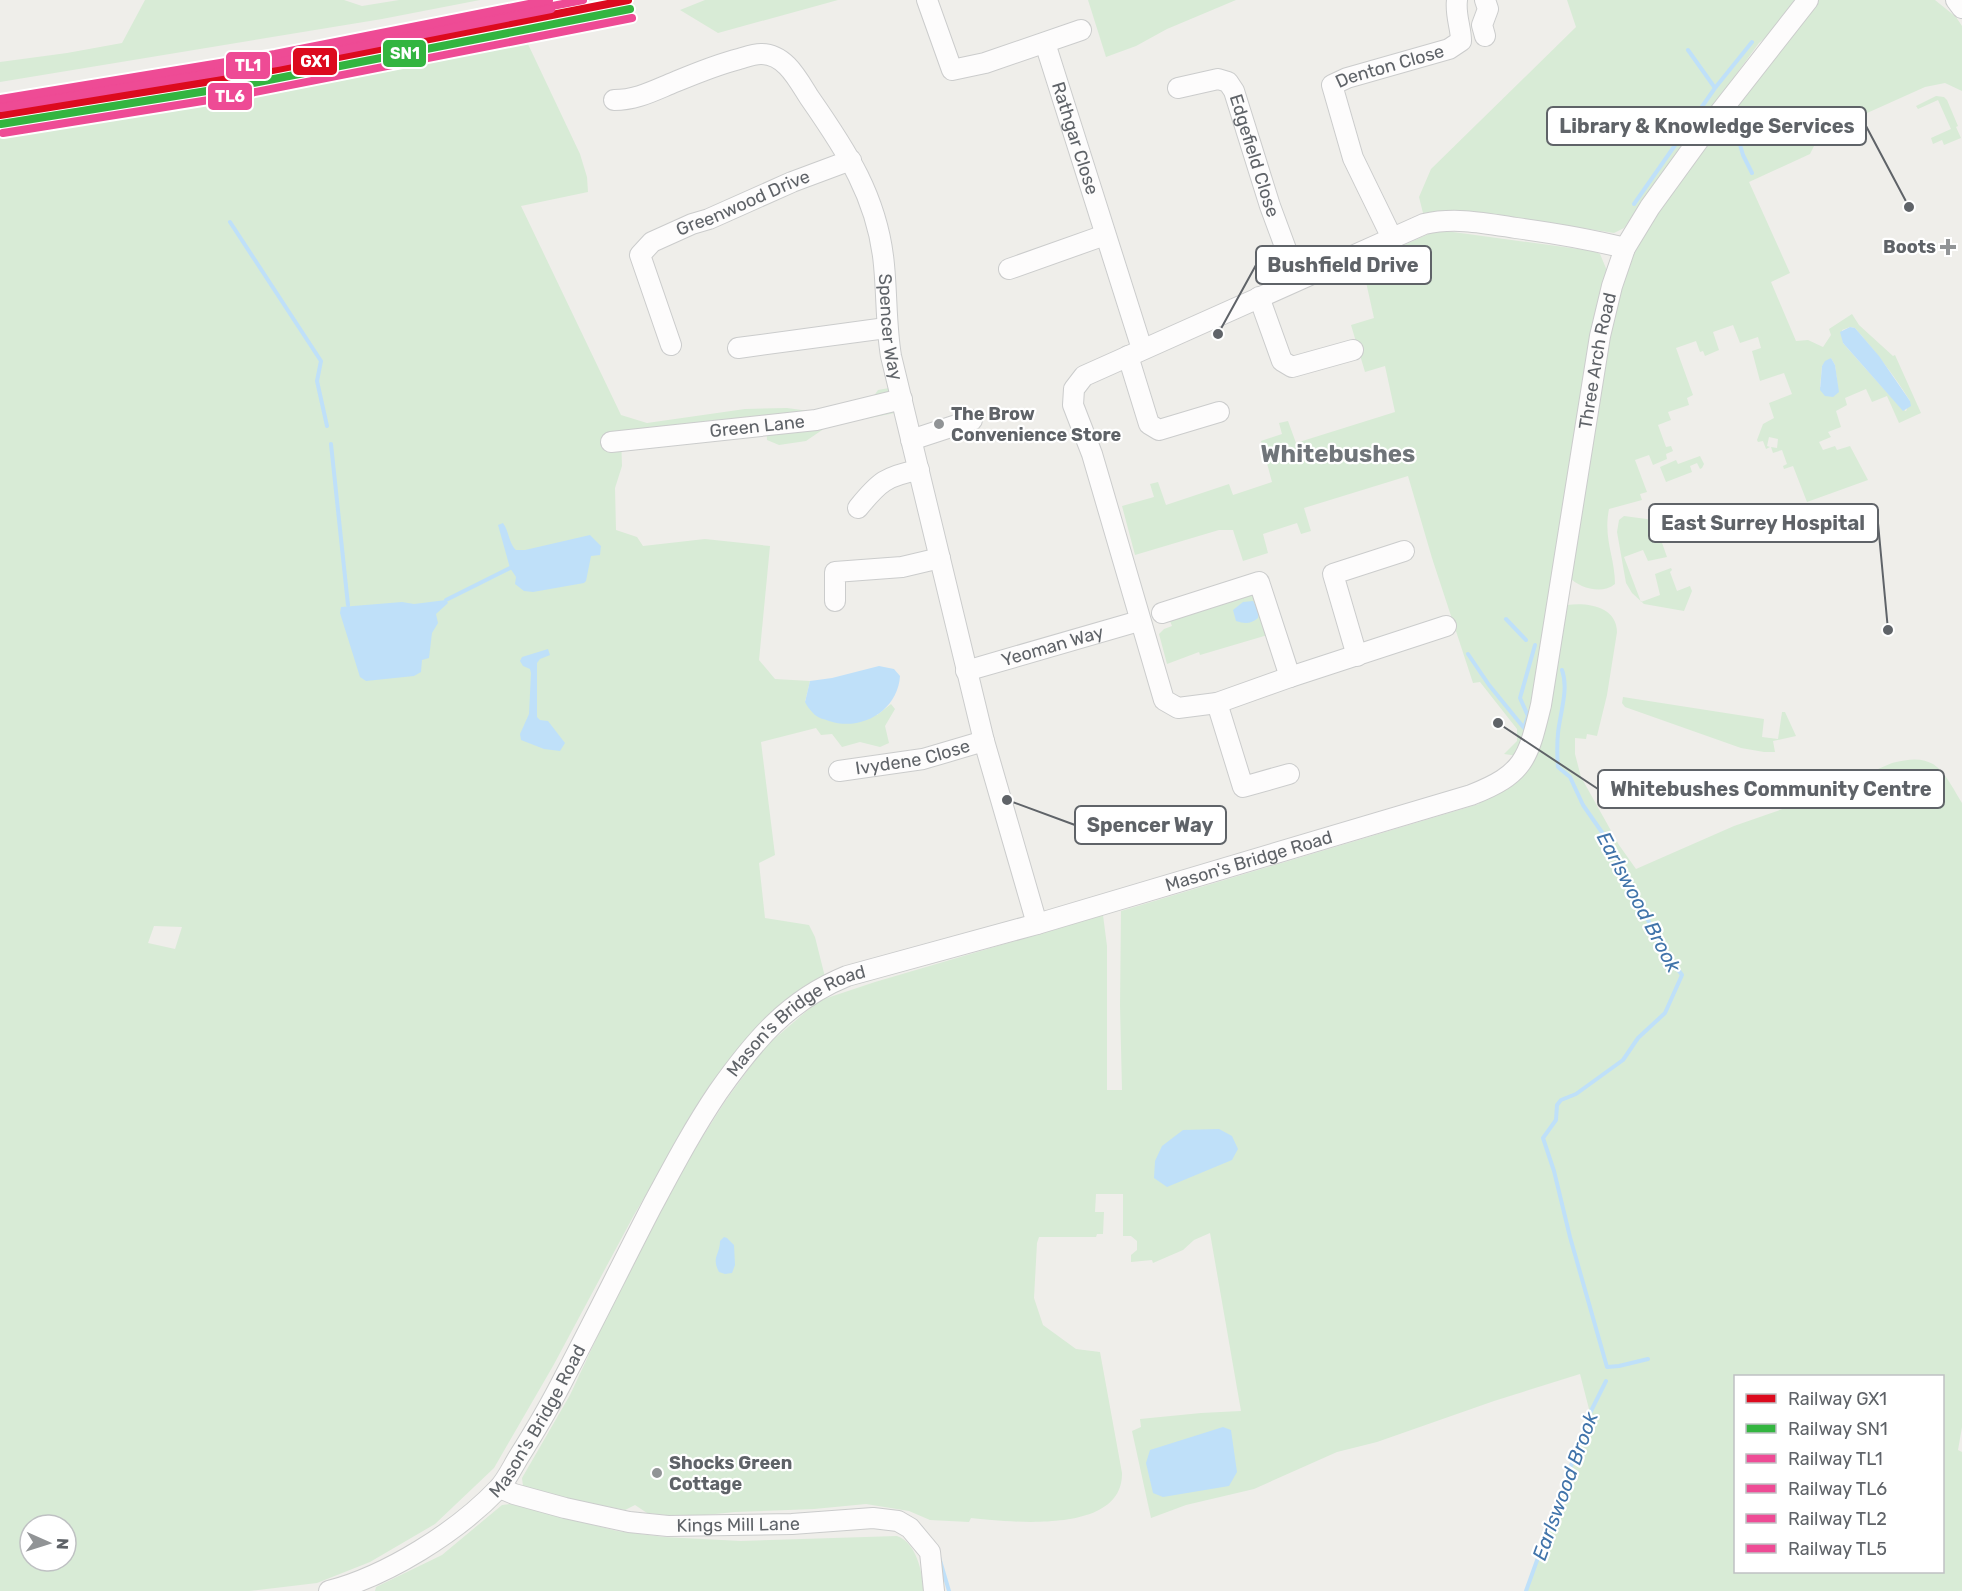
<svg xmlns="http://www.w3.org/2000/svg" width="1962" height="1591" font-family="Rubik,sans-serif">
<style>
.green{fill:#d8ebd6;fill-rule:evenodd}
.water{fill:#bfe0f9}
.lines{fill:none;stroke-linecap:round;stroke-linejoin:round}
.stream{stroke:#bfe0f9;stroke-width:4}
.minor-casing{stroke:#cbcccc;stroke-width:22}
.minor{stroke:#fdfcfc;stroke-width:20}
.rail-1-casing{stroke:#fff;stroke-width:12}
.rail-2-casing{stroke:#fff;stroke-width:12}
.rail-3-casing{stroke:#fff;stroke-width:12}
.rail-4-casing{stroke:#fff;stroke-width:12}
.rail-5-casing{stroke:#fff;stroke-width:12}
.rail-6-casing{stroke:#fff;stroke-width:12}
.rail-1{stroke:#dc0a1e;stroke-width:8}
.rail-2{stroke:#33b540;stroke-width:8}
.rail-3{stroke:#ee4b95;stroke-width:8}
.rail-4{stroke:#ee4b95;stroke-width:8}
.rail-5{stroke:#ee4b95;stroke-width:8}
.rail-6{stroke:#ee4b95;stroke-width:8}
.poi-dot{fill:#919496;stroke:#fff;stroke-width:2}
.labels{text-anchor:middle;stroke-width:4.5;stroke-linejoin:round;paint-order:stroke}
.street-label{font-size:18px;fill:#5f6368;stroke:#fff}
.poi-label{font-size:18px;font-weight:bold;fill:#5f6368;stroke:#fff;text-anchor:start}
.water-label{font-size:20px;font-style:italic;fill:#4174aa;stroke:#fff}
.district-label{font-size:24px;font-weight:bold;fill:#70757a;stroke:#fff}
.leader{fill:none;stroke:#5f6368;stroke-width:2}
.callout-dot{fill:#5f6368;stroke:#fff;stroke-width:2}
.callout{fill:#fff;stroke:#5f6368;stroke-width:2}
.callout-label{font-size:20px;text-anchor:middle;font-weight:bold;fill:#5f6368}
.line-badge{stroke:#fff;stroke-width:2}
.badge-label{font-size:16px;text-anchor:middle;font-weight:bold;fill:#fff}
</style>
<rect width="100%" height="100%" fill="#efeeea"/>
<!-- green -->
<path class="green" d="M145,0H344L362,6L399,0H480L382,19L0,82V62L67,53L122,43Z
M705,0H838L718,33L680,10Z
M1088,0H1236L1167,29L1136,46L1106,57Z
M1567,0H1799L1775,29L1759,43L1624,228L1614,233L1500,215L1448,211L1423,213L1419,197L1431,169L1576,27Z
M1816,0H1935L1956,17L1962,26V91L1945,83L1925,87L1827,131L1818,138L1810,154L1749,182L1790,273L1771,282L1796,341L1808,340L1823,347L1831,335L1829,329L1852,314L1859,325L1893,356L1895,355L1921,413L1899,423L1887,396L1872,402L1866,389L1845,398L1847,405L1836,411L1841,427L1828,432L1831,437L1819,442L1823,450L1835,446L1837,450L1850,446L1868,480L1807,502L1793,466L1784,469L1783,466L1787,464L1782,450L1773,453L1771,447L1777,448L1778,439L1769,437L1767,446L1770,447L1766,449L1763,441L1758,442L1757,440L1763,424L1774,418L1769,403L1792,394L1784,373L1760,381L1752,351L1761,348L1758,337L1740,343L1733,325L1713,332L1719,350L1705,356L1703,351L1700,352L1696,341L1676,348L1693,395L1687,398L1689,405L1668,412L1671,420L1658,425L1666,447L1671,446L1673,451L1666,454L1667,459L1653,465L1649,455L1635,460L1647,492L1640,494L1642,500L1609,509C1603,539 1615,557 1615,584C1602,595 1579,588 1569,577L1590,430L1623,273L1646,225ZM1850,327L1855,328C1875,351 1894,375 1910,401L1906,411C1901,409 1850,351 1843,343L1842,330ZM1831,358L1835,365L1838,389L1820,387L1822,366Z
M527,42L580,154L587,177L588,192L521,206L621,415L647,423L745,409L787,408L809,411L848,405L873,397L878,390L889,388L895,413L828,426L806,441L779,445L767,440L766,421L621,436L622,466L615,488L616,530L637,537L643,546L705,539L770,546L759,660L775,679L810,681L805,702L877,715L891,704L895,709L885,726L889,743L880,747L860,742L842,747L832,734L821,735L816,728L761,742L775,855L759,863L765,918L809,925L815,937L825,977L785,1000L758,1027L688,1123L634,1215L553,1366L494,1468L435,1524L370,1562L317,1583L249,1591H0V124L160,99L170,102ZM154,926L182,927L175,949L148,943ZM30,1525H66V1561H30Z
M1936,96L1944,97L1947,100L1958,126L1956,127L1961,138L1944,145L1942,140L1933,144L1931,138L1951,129L1938,100L1918,109L1916,106Z
M1446,231L1593,251L1600,254L1608,273L1536,699L1518,756L1504,754L1517,741V729L1480,682L1473,683L1432,558L1408,476L1304,508L1311,531L1301,534L1297,523L1263,534L1268,553L1243,561L1233,530H1219L1135,555L1122,506L1154,497L1150,484L1158,482L1166,505L1229,484L1233,495L1272,482L1261,441L1282,434L1279,423L1288,421L1296,443L1395,412L1385,366L1365,372L1351,325L1374,318L1362,264L1433,232Z
M1700,456L1704,464L1702,468L1700,469L1697,463L1690,466L1692,472L1666,482L1660,467L1676,460L1678,464Z
M1624,516L1654,520L1667,557L1648,561L1643,550L1624,557L1641,602L1660,595L1655,574L1671,568L1672,570L1670,572L1677,591L1690,586L1692,591L1684,611L1644,604L1632,593L1626,583L1617,532L1619,520Z
M1252,591L1271,634L1200,655L1199,652L1167,664L1159,634L1164,629L1172,626L1170,621Z
M1567,605C1588,602 1617,607 1617,632L1607,695L1597,736L1587,734L1586,739L1575,738V754L1581,777L1619,845L1636,869L1734,826L1794,805L1892,763C1936,751 1942,770 1962,803V1427L1958,1450L1962,1452V1591H1525L1589,1409L1580,1374L1494,1401L1377,1442L1337,1452L1254,1489L1186,1505L1151,1518L1132,1431L1141,1427L1140,1419L1201,1413L1241,1411L1210,1233L1194,1240L1183,1250L1153,1263L1152,1260L1131,1262V1255L1137,1250V1241L1131,1236H1123V1194H1096L1095,1212H1104L1103,1234H1097L1096,1237H1039L1037,1243L1034,1298L1043,1325L1076,1349L1100,1352L1122,1473C1123,1535 1011,1522 971,1518L969,1522L930,1520L909,1511L866,1504L814,1509L735,1512L686,1517L647,1513L635,1505L625,1510L551,1495L523,1486L522,1478L570,1395L621,1286L686,1163L726,1100L764,1048L818,1001L875,982L1103,915L1107,946V1090H1122L1120,1006L1121,911L1479,804L1480,800L1511,784L1564,608ZM1736,1376H1942V1572H1736Z
M1623,697L1764,719L1762,737L1778,739L1782,712H1785L1796,736L1773,741L1775,752H1764L1741,748L1625,707L1622,703Z
M511,1504L617,1531L664,1537L741,1541L897,1536C917,1543 922,1572 924,1591H375L376,1587L442,1555L502,1505Z"/>
<!-- water -->
<path class="water" d="M1850,327L1855,328L1879,356L1910,401L1911,406L1903,411L1843,343L1840,332Z
M1831,358L1835,365L1839,392L1833,397L1825,396L1820,390L1822,366L1825,361Z
M503,523C509,531 509,544 516,550H525L590,535L601,546L600,555L591,556L586,581L584,583L533,592L524,591L515,584L516,577L510,568L498,525Z
M446,600L448,603L436,614L438,623L432,633L429,658L422,660L421,672L414,676L366,681L360,677L340,613L341,607L402,602L414,604Z
M1253,601L1259,612L1258,618C1251,624 1245,624 1236,621L1233,610L1243,602Z
M548,649L550,655L540,659L537,663V717L540,720L548,721L565,743L560,751L544,749L521,740L520,734L529,714L531,673L530,669L523,666L520,661L522,657Z
M879,666L894,669L900,676C898,710 862,732 829,721C824,719 817,718 813,713C810,710 807,706 805,702L810,681L832,678Z
M1219,1129L1232,1136L1238,1149L1232,1160L1167,1187L1154,1178L1155,1161L1162,1146L1183,1130Z
M724,1237L727,1238L734,1245L735,1265L732,1273L725,1274L719,1272C711,1257 720,1255 720,1241Z
M1223,1427L1231,1430L1237,1472L1229,1486L1163,1497L1153,1493L1146,1463L1150,1450Z"/>
<g class="lines">
<!-- stream -->
<path class="stream" d="M1688,50L1715,88
M1731,114L1743,155L1752,173
M1634,204L1715,88L1752,42
M230,222L321,361L317,381L327,426
M331,444L348,605
M446,600L510,568
M1506,619L1526,640
M1468,654L1489,685L1524,728L1528,716L1520,698L1535,645
M1562,670C1569,689 1560,713 1558,733C1557,744 1557,755 1558,767L1570,777L1583,805L1608,841L1630,880L1634,893L1663,949L1682,975L1665,1013L1638,1038L1623,1060L1576,1094L1561,1100L1557,1105L1556,1120L1543,1138L1554,1171L1570,1237L1607,1367L1619,1366L1648,1359
M939,1557L949,1591
M1526,1591L1590,1413L1606,1381"/>
<defs>
<g id="minor">
<path d="M927,0L952,70L985,63L1081,30"/>
<path d="M1485,0L1488,9L1482,25L1485,36"/>
<path d="M1956,0L1962,8"/>
<path id="s1" d="M1045,43L1142,349"/>
<path id="s2" d="M1178,88L1218,79L1228,82L1234,91L1270,206L1297,279"/>
<path id="s3" d="M614,100C635,100 651,92 670,84C692,75 715,65 739,59C746,57 753,54 761,54C785,54 797,78 809,97C846,150 878,198 884,265C887,296 886,326 891,356L984,741L1037,924"/>
<path id="s4" d="M1392,238L1353,158L1332,85L1347,78L1449,49L1461,41C1461,27 1455,15 1457,0"/>
<path d="M1009,269L1105,235"/>
<path d="M1259,297L1282,361L1292,367L1353,350"/>
<path id="s5" d="M671,345L640,255L652,242L692,224L709,219L792,182L851,160"/>
<path d="M738,348L886,328"/>
<path d="M1128,356L1149,424L1159,430L1219,412"/>
<path d="M911,440L972,420"/>
<path id="s6" d="M611,442L816,420L902,399"/>
<path d="M858,508C879,482 886,476 919,470"/>
<path d="M835,601V572L902,567L940,558"/>
<path d="M1162,613L1259,582L1290,677"/>
<path d="M1446,626L1290,677L1217,703L1178,708L1164,700L1092,454L1073,405L1074,389L1084,376L1424,224C1455,217 1484,223 1516,228C1553,233 1589,239 1625,248"/>
<path d="M1357,656L1333,574L1404,551"/>
<path id="s7" d="M966,671L1139,621"/>
<path d="M1217,703L1243,787L1289,774"/>
<path id="s8" d="M839,771L923,759L984,741"/>
<path id="s9" d="M500,1488L514,1494L565,1508L629,1522L668,1526L792,1524L873,1518L898,1521L910,1528L930,1552L934,1591"/>
<path id="s10" d="M329,1591C387,1576 457,1532 498,1489C506,1481 512,1468 518,1458C535,1431 551,1404 565,1376C595,1319 623,1262 652,1206C673,1167 693,1129 718,1092C754,1041 788,1000 847,976L1037,924L1471,795C1525,774 1528,758 1541,705L1600,336L1612,286L1625,248L1650,207L1703,134L1808,0"/>
</g>
</defs>
<!-- minor casing -->
<use href="#minor" class="minor-casing"/>
<!-- minor -->
<use href="#minor" class="minor"/>
<defs>
<path id="rail-1" d="M0,115L237,77L628,0"/>
<path id="rail-2" d="M1,124L238,86L630,9"/>
<path id="rail-3" d="M0,106L235,68L583,0"/>
<path id="rail-4" d="M3,133L240,95L632,18"/>
<path id="rail-5" d="M0,99L275,54L549,0"/>
<path id="rail-6" d="M1,108L277,63L551,9"/>
</defs>
<!-- rail-1 casing -->
<use href="#rail-1" class="rail-1-casing"/>
<!-- rail-2 casing -->
<use href="#rail-2" class="rail-2-casing"/>
<!-- rail-3 casing -->
<use href="#rail-3" class="rail-3-casing"/>
<!-- rail-4 casing -->
<use href="#rail-4" class="rail-4-casing"/>
<!-- rail-5 casing -->
<use href="#rail-5" class="rail-5-casing"/>
<!-- rail-6 casing -->
<use href="#rail-6" class="rail-6-casing"/>
<!-- rail-1 -->
<use href="#rail-1" class="rail-1"/>
<!-- rail-2 -->
<use href="#rail-2" class="rail-2"/>
<!-- rail-3 -->
<use href="#rail-3" class="rail-3"/>
<!-- rail-4 -->
<use href="#rail-4" class="rail-4"/>
<!-- rail-5 -->
<use href="#rail-5" class="rail-5"/>
<!-- rail-6 -->
<use href="#rail-6" class="rail-6"/>
</g>
<!-- markers -->
<g class="poi-dot">
<path d="M1945 238h6v6h6v6h-6v6h-6v-6h-6v-6h6z"/>
<circle cx="939" cy="424" r="6"/>
<circle cx="657" cy="1473" r="6"/>
</g>
<g class="labels">
<!-- street labels -->
<g class="street-label">
<text dy="6" stroke="none"><textPath href="#s4" startOffset="226">Denton Close</textPath></text>
<text dy="6" stroke="none"><textPath href="#s1" startOffset="100">Rathgar Close</textPath></text>
<text dy="6" stroke="none"><textPath href="#s2" startOffset="130">Edgefield Close</textPath></text>
<text dy="6" stroke="none"><textPath href="#s5" startOffset="212">Greenwood Drive</textPath></text>
<text dy="6" stroke="none"><textPath href="#s3" startOffset="471">Spencer Way</textPath></text>
<text dy="6" stroke="none"><textPath href="#s10" startOffset="1950">Three Arch Road</textPath></text>
<text dy="6" stroke="none"><textPath href="#s6" startOffset="147">Green Lane</textPath></text>
<text dy="6" stroke="none"><textPath href="#s7" startOffset="90">Yeoman Way</textPath></text>
<text dy="6" stroke="none"><textPath href="#s8" startOffset="75">Ivydene Close</textPath></text>
<text dy="6" stroke="none"><textPath href="#s10" startOffset="1248">Mason's Bridge Road</textPath></text>
<text dy="6" stroke="none"><textPath href="#s10" startOffset="762">Mason's Bridge Road</textPath></text>
<text dy="6" stroke="none"><textPath href="#s10" startOffset="278">Mason's Bridge Road</textPath></text>
<text dy="6" stroke="none"><textPath href="#s9" startOffset="243">Kings Mill Lane</textPath></text>
</g>
<!-- poi labels -->
<g class="poi-label">
<text x="1936" y="253" text-anchor="end">Boots</text>
<text x="951" y="420">The Brow<tspan x="951" dy="21">Convenience Store</tspan></text>
<text x="669" y="1469">Shocks Green<tspan x="669" dy="21">Cottage</tspan></text>
</g>
<!-- water labels -->
<g class="water-label">
<text transform="translate(1639 902) rotate(62)" y="7">Earlswood Brook</text>
<text transform="translate(1565 1486) rotate(-70)" y="7">Earlswood Brook</text>
</g>
<!-- district labels -->
<g class="district-label">
<text x="1338" y="462">Whitebushes</text>
</g>
</g>
<!-- callouts -->
<path class="leader" d="M1909 207L1866 126M1218 334L1256 265M1888 630L1878 523M1498 723L1598 789M1007 800L1075 825"/>
<g class="callout-dot">
<circle cx="1909" cy="207" r="6"/>
<circle cx="1218" cy="334" r="6"/>
<circle cx="1888" cy="630" r="6"/>
<circle cx="1498" cy="723" r="6"/>
<circle cx="1007" cy="800" r="6"/>
</g>
<g class="callout">
<rect x="1547" y="107" width="319" height="38" rx="6"/>
<rect x="1256" y="246" width="175" height="38" rx="6"/>
<rect x="1649" y="504" width="229" height="38" rx="6"/>
<rect x="1598" y="770" width="346" height="38" rx="6"/>
<rect x="1075" y="806" width="151" height="38" rx="6"/>
</g>
<g class="callout-label">
<text x="1707" y="133">Library &amp; Knowledge Services</text>
<text x="1343" y="272">Bushfield Drive</text>
<text x="1763" y="530">East Surrey Hospital</text>
<text x="1771" y="796">Whitebushes Community Centre</text>
<text x="1150" y="832">Spencer Way</text>
</g>
<g class="line-badge">
<rect x="382" y="39" width="45" height="29" rx="6" fill="#33b540"/>
<rect x="292" y="47" width="46" height="29" rx="6" fill="#dc0a1e"/>
<rect x="225" y="51" width="46" height="29" rx="6" fill="#ee4b95"/>
<rect x="207" y="82" width="46" height="29" rx="6" fill="#ee4b95"/>
</g>
<g class="badge-label">
<text x="405" y="59">SN1</text>
<text x="315" y="67">GX1</text>
<text x="248" y="71">TL1</text>
<text x="230" y="102">TL6</text>
</g>
<!-- legend -->
<rect x="1734" y="1375" width="210" height="198" fill="#ffffff" stroke="#bfc1c3" stroke-width="1.5"/>
<rect x="1746" y="1394" width="30" height="9" fill="#dc0a1e" stroke="#bfc1c3" stroke-width="1.5"/>
<text x="1788" y="1405" font-size="18" fill="#5f6368">Railway GX1</text>
<rect x="1746" y="1424" width="30" height="9" fill="#33b540" stroke="#bfc1c3" stroke-width="1.5"/>
<text x="1788" y="1435" font-size="18" fill="#5f6368">Railway SN1</text>
<rect x="1746" y="1454" width="30" height="9" fill="#ee4b95" stroke="#bfc1c3" stroke-width="1.5"/>
<text x="1788" y="1465" font-size="18" fill="#5f6368">Railway TL1</text>
<rect x="1746" y="1484" width="30" height="9" fill="#ee4b95" stroke="#bfc1c3" stroke-width="1.5"/>
<text x="1788" y="1495" font-size="18" fill="#5f6368">Railway TL6</text>
<rect x="1746" y="1514" width="30" height="9" fill="#ee4b95" stroke="#bfc1c3" stroke-width="1.5"/>
<text x="1788" y="1525" font-size="18" fill="#5f6368">Railway TL2</text>
<rect x="1746" y="1544" width="30" height="9" fill="#ee4b95" stroke="#bfc1c3" stroke-width="1.5"/>
<text x="1788" y="1555" font-size="18" fill="#5f6368">Railway TL5</text>
<!-- north arrow -->
<g transform="translate(48 1543) rotate(93)"><circle r="28" fill="#ffffff" stroke="#bfc1c3" stroke-width="1.5"/>
<path d="M0-4.5L10 22L0 15L-10 22Z" fill="#919496"/>
<text y="-9" font-size="16" font-weight="bold" text-anchor="middle" fill="#5f6368">N</text>
</g>
</svg>
